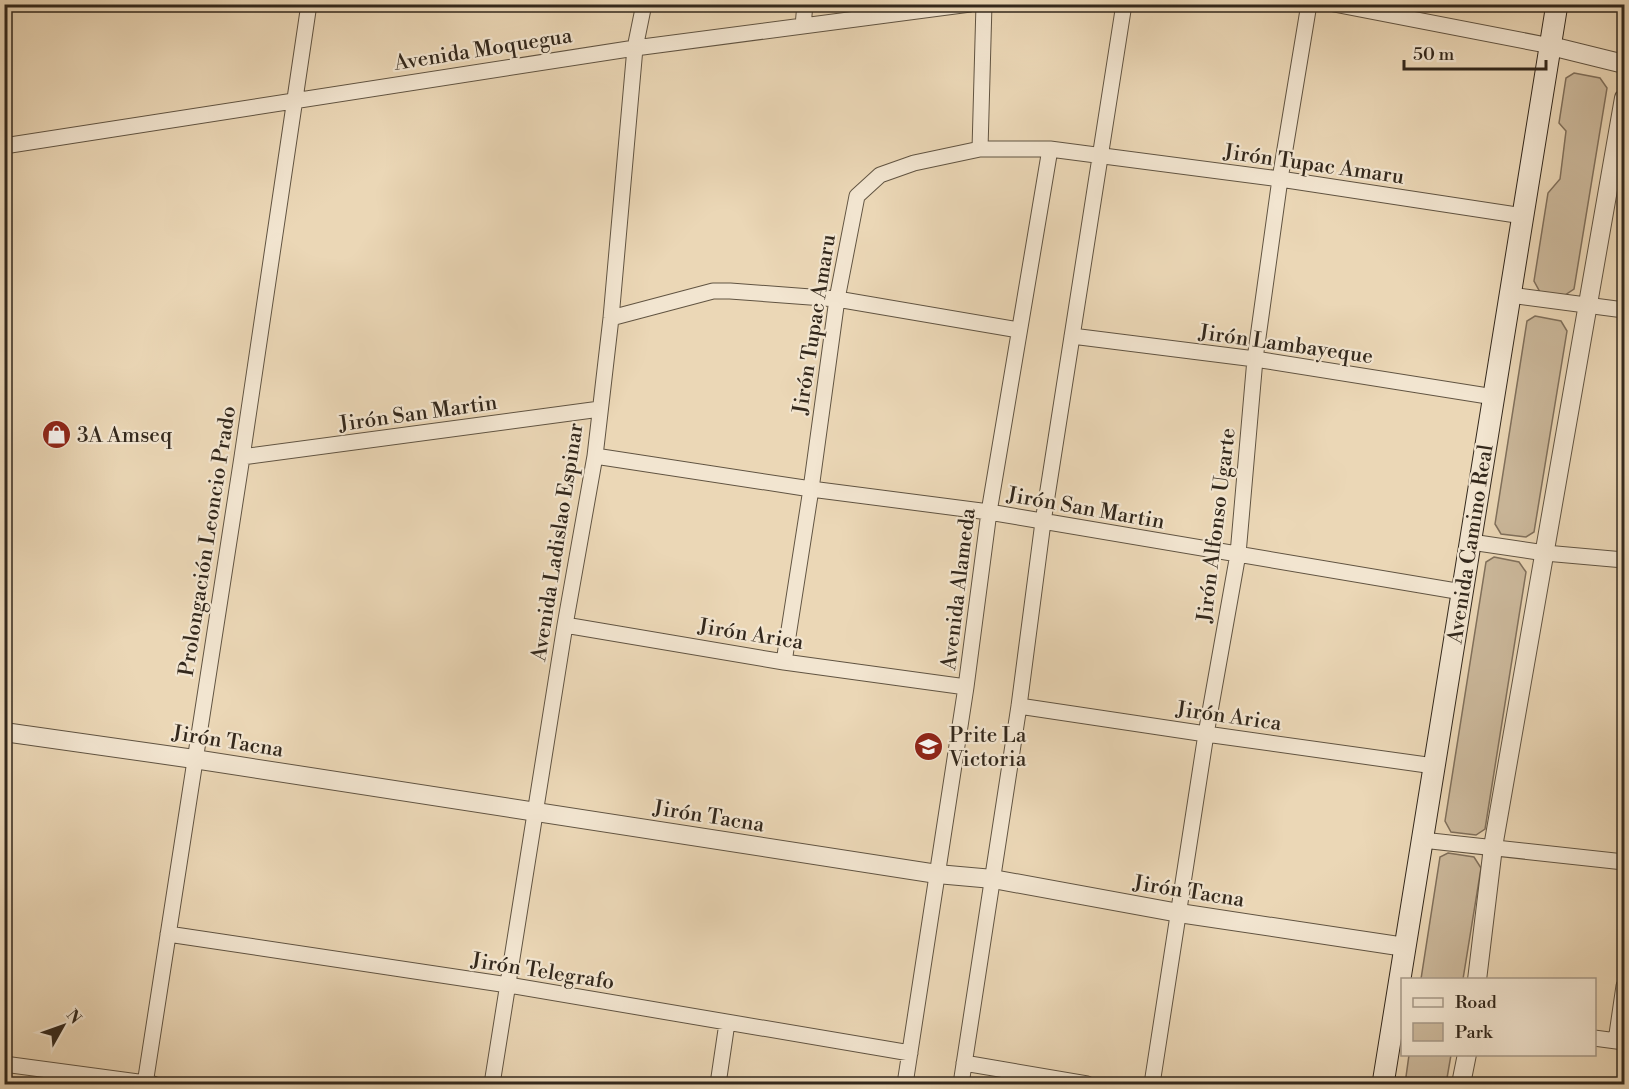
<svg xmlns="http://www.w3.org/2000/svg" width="1629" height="1089" font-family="'Libre Bodoni',serif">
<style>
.green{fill:#ccb99c;stroke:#80705c;stroke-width:1.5}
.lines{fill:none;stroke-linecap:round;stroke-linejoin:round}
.minor-casing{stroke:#615442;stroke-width:17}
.tertiary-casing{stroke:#615442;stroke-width:20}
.secondary-casing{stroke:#33281c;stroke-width:23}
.minor{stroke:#f2e5d0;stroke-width:15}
.tertiary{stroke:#f2e5d0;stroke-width:18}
.secondary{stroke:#f2e5d0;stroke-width:21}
.labels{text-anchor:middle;stroke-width:4.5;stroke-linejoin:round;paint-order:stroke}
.street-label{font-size:21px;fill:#33281c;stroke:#f2e5d0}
.poi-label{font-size:21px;fill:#33281c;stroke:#f2e5d0;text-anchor:start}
</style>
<rect width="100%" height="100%" fill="#ebd7b6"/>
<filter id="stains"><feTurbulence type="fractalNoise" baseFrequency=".00333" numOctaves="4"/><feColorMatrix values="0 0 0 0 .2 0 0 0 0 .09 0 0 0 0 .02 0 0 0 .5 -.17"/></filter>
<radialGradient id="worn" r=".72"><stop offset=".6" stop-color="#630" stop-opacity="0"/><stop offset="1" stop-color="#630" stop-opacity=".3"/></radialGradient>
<!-- green -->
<path class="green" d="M1574,73L1600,78L1607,88L1574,289L1565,295L1540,292L1534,281L1548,193L1560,179L1566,131L1559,123L1566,78Z
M1535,316L1561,321L1567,331L1534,532L1526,537L1501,534L1495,524L1527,321Z
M1494,557L1519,562L1526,572L1485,829L1476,835L1451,832L1445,821L1486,562Z
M1448,853L1474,857L1481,868L1463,979H1421L1440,857Z
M1409,1055H1451L1446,1084H1405Z"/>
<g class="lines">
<defs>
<path id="minor" d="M1334,4L1551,46
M803,26L805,4
M4,146L635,48L970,4
M980,149L984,4
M1510,295L1624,310
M611,318L713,291H730L837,299L1019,330
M1072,336L1255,359L1494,397
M595,456L811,489L989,512L1462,592
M242,457L600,409
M1471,542L1545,553L1624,560
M565,625L784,662L966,687
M784,662L811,489L837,299L857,196L880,175L914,163L980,149H1050
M1019,706L1206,734L1434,766
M1422,840L1624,862
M168,934L508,985L910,1053
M1594,1038L1624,1042
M1616,1041L1624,986
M964,1063L1087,1084
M4,1064L153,1084
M145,1084L242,457L309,4
M492,1084L565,625L595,456L611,318L635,48L644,4
M718,1084L727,1023
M905,1084L966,687L989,512L1050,149L1280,179L1523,216
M961,1084L1019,706L1043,522L1124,4
M1152,1084L1206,734L1238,554L1255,359L1280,179L1309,4"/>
<path id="tertiary" d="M1551,46L1624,64
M4,732L194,759L937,874L993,879L1179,913L1405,947
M1477,980L1493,847L1624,98
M1461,1084L1467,1054"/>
<path id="secondary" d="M1383,1084L1557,4"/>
</defs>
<!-- minor casing -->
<use href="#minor" class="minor-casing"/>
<!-- tertiary casing -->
<use href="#tertiary" class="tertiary-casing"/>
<!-- secondary casing -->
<use href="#secondary" class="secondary-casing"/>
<!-- minor -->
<use href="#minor" class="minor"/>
<!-- tertiary -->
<use href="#tertiary" class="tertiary"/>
<!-- secondary -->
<use href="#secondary" class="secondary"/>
</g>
<!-- icons -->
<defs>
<symbol id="shop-disc" viewBox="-11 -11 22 22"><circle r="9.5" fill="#8f2418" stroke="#f2e5d0"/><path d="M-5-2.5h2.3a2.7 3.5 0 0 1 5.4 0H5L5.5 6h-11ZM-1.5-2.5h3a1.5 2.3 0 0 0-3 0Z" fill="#fff"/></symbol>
<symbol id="school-disc" viewBox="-11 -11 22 22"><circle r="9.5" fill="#8f2418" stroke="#f2e5d0"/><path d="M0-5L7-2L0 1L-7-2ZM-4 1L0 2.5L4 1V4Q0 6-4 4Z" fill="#fff"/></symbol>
</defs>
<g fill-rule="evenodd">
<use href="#shop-disc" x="40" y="418" width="33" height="33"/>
<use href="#school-disc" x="912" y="730" width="33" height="33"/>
</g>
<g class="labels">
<!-- street labels -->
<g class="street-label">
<text transform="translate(483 49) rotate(-9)" y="7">Avenida Moquegua</text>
<text transform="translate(1314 164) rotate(8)" y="7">Jirón Tupac Amaru</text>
<text transform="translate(814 324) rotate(-81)" y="7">Jirón Tupac Amaru</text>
<text transform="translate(1286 344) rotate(8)" y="7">Jirón Lambayeque</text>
<text transform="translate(418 413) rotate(-8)" y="7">Jirón San Martin</text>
<text transform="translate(1086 508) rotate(10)" y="7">Jirón San Martin</text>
<text transform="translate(1216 525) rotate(-83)" y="7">Jirón Alfonso Ugarte</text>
<text transform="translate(207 541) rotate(-81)" y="7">Prolongación Leoncio Prado</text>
<text transform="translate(557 542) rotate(-81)" y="7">Avenida Ladislao Espinar</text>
<text transform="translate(1470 544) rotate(-81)" y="7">Avenida Camino Real</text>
<text transform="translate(958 589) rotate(-83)" y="7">Avenida Alameda</text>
<text transform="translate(751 634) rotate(9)" y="7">Jirón Arica</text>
<text transform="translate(1229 716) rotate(8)" y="7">Jirón Arica</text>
<text transform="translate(228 741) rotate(9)" y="7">Jirón Tacna</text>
<text transform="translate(709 816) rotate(9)" y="7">Jirón Tacna</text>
<text transform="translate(1189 891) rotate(9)" y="7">Jirón Tacna</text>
<text transform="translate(543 971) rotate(9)" y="7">Jirón Telegrafo</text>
</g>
<!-- poi labels -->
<g class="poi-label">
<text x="77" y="442">3A Amseq</text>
<text x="949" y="742">Prite La<tspan x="949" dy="24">Victoria</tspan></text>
</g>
</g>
<!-- margin -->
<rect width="1629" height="1089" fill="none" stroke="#ebd7b6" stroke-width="24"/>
<rect x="6" y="6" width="1617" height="1077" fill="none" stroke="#33281c" stroke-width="3"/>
<rect x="12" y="12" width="1605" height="1065" fill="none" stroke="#33281c" stroke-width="1.5"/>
<!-- legend -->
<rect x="1401" y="978" width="195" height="78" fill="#f2e5d0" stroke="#a69988" stroke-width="1.5"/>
<rect x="1413" y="998" width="30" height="9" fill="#f2e5d0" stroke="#a69988" stroke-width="1.5"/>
<text x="1455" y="1008" font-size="18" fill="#33281c">Road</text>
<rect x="1413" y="1023" width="30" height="18" fill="#ccb99c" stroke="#a69988" stroke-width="1.5"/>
<text x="1455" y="1038" font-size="18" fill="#33281c">Park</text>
<!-- north arrow -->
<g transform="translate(63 1026) rotate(50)" stroke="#f2e5d0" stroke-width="4.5" paint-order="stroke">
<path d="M0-4.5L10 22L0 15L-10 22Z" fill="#33281c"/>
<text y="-9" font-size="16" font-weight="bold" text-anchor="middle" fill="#33281c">N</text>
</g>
<!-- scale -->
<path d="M1404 60v9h142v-9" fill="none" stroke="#33281c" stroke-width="3"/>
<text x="1413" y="60" font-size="18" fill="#33281c" stroke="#f2e5d0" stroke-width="4.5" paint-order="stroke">50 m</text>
<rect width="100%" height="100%" filter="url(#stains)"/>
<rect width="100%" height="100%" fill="url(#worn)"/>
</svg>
